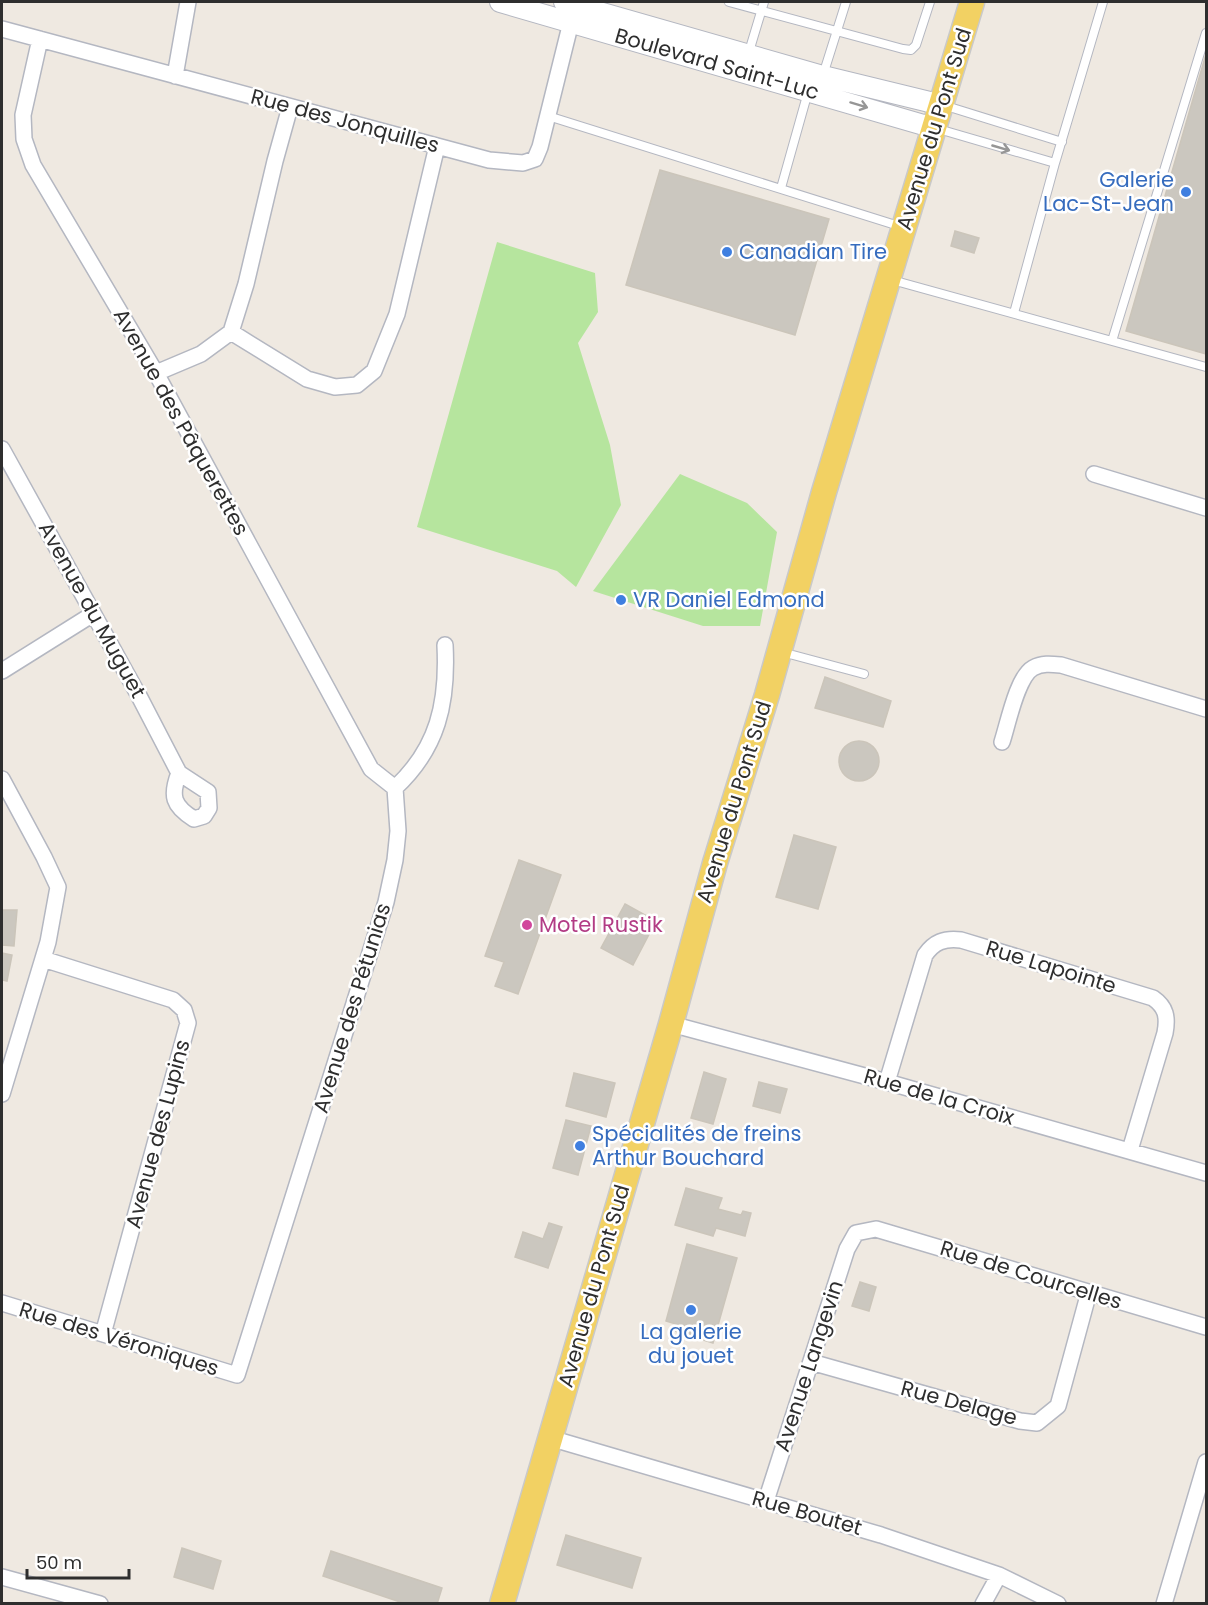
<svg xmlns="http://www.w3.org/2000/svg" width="1208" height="1605" font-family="Poppins,sans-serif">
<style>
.green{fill:#b6e59e}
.building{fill:#cbc7bf;stroke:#cbc5ba;stroke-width:1.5}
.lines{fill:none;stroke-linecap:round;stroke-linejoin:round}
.service-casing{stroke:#b4b7c1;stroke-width:10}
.minor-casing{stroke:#b4b7c1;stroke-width:18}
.tertiary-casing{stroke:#b4b7c1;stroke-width:22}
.primary-casing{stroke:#c9c9c9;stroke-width:27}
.service{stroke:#fff;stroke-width:8}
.minor{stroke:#fff;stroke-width:15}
.tertiary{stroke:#fff;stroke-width:20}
.primary{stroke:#f2d163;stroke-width:24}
.oneway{stroke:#969696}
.shop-dot{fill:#3f7fe0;stroke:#fff;stroke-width:2}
.hotel-dot{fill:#d1479c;stroke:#fff;stroke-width:2}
.labels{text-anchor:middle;stroke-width:5;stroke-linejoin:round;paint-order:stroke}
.street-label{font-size:21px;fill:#2e2e2e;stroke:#fff}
.shop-label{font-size:21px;fill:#366cbe;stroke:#fff;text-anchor:start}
.hotel-label{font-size:21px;fill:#b23c85;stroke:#fff;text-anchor:start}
</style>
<rect width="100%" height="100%" fill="#efe9e1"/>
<!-- green -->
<path class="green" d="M497,242L595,273L598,312L578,343L610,445L621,505L576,587L557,571L417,527Z
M680,474L747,503L777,532L760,626H703L593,591Z"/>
<!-- building -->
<path class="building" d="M1206,54V354L1126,331Z
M660,170L829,219L795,335L626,285Z
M955,231L979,238L974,253L951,246Z
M825,677L891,701L883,727L815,708Z
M839 761a20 20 0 1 1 40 0a20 20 0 1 1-40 0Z
M794,835L836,847L818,909L776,897Z
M519,860L561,875L518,994L495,986L504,962L485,956Z
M625,904L656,921L633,965L601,948Z
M2,910H17L14,946L2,945Z
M2,953L12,955L7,981L2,980Z
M704,1072L726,1079L713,1124L691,1118Z
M574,1073L615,1083L606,1117L566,1106Z
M759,1082L787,1089L780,1113L753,1106Z
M566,1120L591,1126L578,1175L553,1168Z
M686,1188L722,1198L718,1209L741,1215L743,1211L751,1213L745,1236L716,1228L713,1236L675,1225Z
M549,1223L562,1227L548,1268L515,1257L523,1232L543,1239Z
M687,1244L737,1258L713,1343L675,1331L676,1324L666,1321Z
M860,1282L876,1287L869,1311L852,1306Z
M566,1535L641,1558L632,1588L557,1565Z
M182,1548L221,1561L213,1589L174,1577Z
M331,1551L442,1588L437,1604H406L323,1576Z"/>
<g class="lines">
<defs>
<path id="service" d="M729,2L903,49L911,50L916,45L930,2
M748,55L764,2
M823,75L846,2
M943,105L1062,142
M548,116L902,227
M935,128L1055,163
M781,188L808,92
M892,280L1112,341L1206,33
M1014,313L1055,163L1103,2
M1112,341L1206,367
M793,655L864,674"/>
<path id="minor" d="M2,29L489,160L523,163L535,159L540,147L573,14
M40,39L23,115L24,139L33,165L156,373L371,769L395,788
M175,76L188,2
M231,332L307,379L335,387L357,385L374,371L397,314L437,146
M156,373L201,354L231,332L246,284L275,161L290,107
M2,449L139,696L179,773L208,792L209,808L204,816L194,819C173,806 170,796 179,773
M1094,474L1206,508
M2,671L93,614
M1002,742C1008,724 1017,677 1033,668C1042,663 1051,664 1061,665L1206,709
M2,779L44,857L58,887L48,942L2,1094
M43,959L173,1000L184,1010L188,1023L103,1334
M671,1024L887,1082L1206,1173
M887,1082L925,955C934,942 944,938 961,940L1153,998C1166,1007 1168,1017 1165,1033L1130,1150
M2,1303L237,1375L386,902L395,860L398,831L395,788C438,748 448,703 445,645
M811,1362L1020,1421L1037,1423L1058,1406L1089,1292
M550,1438L881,1535L999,1575L1058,1604
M766,1501L847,1249L856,1233L876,1229L1206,1327
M2,1577L100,1604
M983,1604L999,1575
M1164,1604L1206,1462"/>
<path id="tertiary" d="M500,2L934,128
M564,2L823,76L942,105"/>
<path id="primary" d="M502,1604L671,1024L715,863L767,695L824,492L972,2"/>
</defs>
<!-- service casing -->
<use href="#service" class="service-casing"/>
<!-- minor casing -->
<use href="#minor" class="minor-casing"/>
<!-- tertiary casing -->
<use href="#tertiary" class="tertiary-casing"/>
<!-- primary casing -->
<use href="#primary" class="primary-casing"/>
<!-- service -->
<use href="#service" class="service"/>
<!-- minor -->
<use href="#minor" class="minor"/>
<!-- tertiary -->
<use href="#tertiary" class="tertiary"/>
<!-- primary -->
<use href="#primary" class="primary"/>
</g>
<!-- one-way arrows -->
<defs><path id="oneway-shaft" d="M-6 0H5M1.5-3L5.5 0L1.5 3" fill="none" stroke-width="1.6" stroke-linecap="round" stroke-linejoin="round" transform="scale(1.5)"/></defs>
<g class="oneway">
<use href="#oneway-shaft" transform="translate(859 105) rotate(17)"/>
<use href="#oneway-shaft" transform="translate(1001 148) rotate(16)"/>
</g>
<!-- markers -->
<g class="shop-dot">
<circle cx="1186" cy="192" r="6"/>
<circle cx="727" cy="252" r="6"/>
<circle cx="621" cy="600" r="6"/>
<circle cx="580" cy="1146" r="6"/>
<circle cx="691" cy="1310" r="6"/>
</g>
<circle class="hotel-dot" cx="527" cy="925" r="6"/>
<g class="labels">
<!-- street labels -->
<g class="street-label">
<text transform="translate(717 64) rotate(16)" y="7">Boulevard Saint-Luc</text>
<text transform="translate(345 121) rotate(15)" y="7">Rue des Jonquilles</text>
<text transform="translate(934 129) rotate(-73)" y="7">Avenue du Pont Sud</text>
<text transform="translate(181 422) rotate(61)" y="7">Avenue des Pâquerettes</text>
<text transform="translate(92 610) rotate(61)" y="7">Avenue du Muguet</text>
<text transform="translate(734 802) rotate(-73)" y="7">Avenue du Pont Sud</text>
<text transform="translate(1051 967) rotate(17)" y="7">Rue Lapointe</text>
<text transform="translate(352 1008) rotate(-73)" y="7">Avenue des Pétunias</text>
<text transform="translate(939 1097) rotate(16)" y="7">Rue de la Croix</text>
<text transform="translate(158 1134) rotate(-75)" y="7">Avenue des Lupins</text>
<text transform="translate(1031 1275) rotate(17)" y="7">Rue de Courcelles</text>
<text transform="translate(594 1286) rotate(-74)" y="7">Avenue du Pont Sud</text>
<text transform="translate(119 1339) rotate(17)" y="7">Rue des Véroniques</text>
<text transform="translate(809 1366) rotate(-72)" y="7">Avenue Langevin</text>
<text transform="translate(959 1403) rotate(15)" y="7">Rue Delage</text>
<text transform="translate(807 1513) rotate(16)" y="7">Rue Boutet</text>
</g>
<!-- shop labels -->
<g class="shop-label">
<text x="1174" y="187" text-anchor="end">Galerie<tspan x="1174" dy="24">Lac-St-Jean</tspan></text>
<text x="739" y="259">Canadian Tire</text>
<text x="633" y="607">VR Daniel Edmond</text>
<text x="592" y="1141">Spécialités de freins<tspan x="592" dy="24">Arthur Bouchard</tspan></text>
<text x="691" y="1339" text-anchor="middle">La galerie<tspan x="691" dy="24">du jouet</tspan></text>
</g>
<!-- hotel labels -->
<g class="hotel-label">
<text x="539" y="932">Motel Rustik</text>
</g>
</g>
<!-- border -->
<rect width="1208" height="1605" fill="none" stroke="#2e2e2e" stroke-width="6"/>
<!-- scale -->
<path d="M27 1569v9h102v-9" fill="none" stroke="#2e2e2e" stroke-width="3"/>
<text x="36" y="1569" font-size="18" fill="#2e2e2e" stroke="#ffffff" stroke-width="4.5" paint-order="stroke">50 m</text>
</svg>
